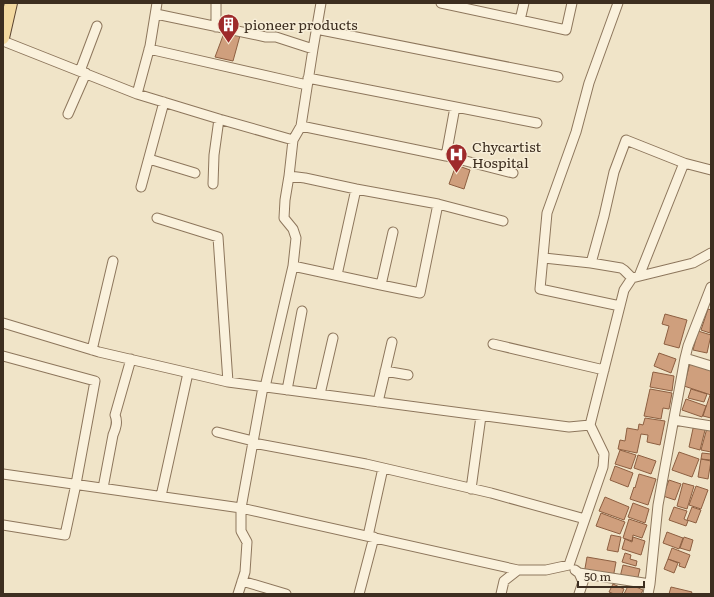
<svg xmlns="http://www.w3.org/2000/svg" width="714" height="597" font-family="Literata,serif">
<style>
.building{fill:#cf9f7d;stroke:#8d5f41}
.lines{fill:none;stroke-linecap:round;stroke-linejoin:round}
.minor-casing{stroke:#8d765c;stroke-width:11}
.major-casing{stroke:#5b4430;stroke-width:14}
.minor{stroke:#faf1dc;stroke-width:9}
.major{stroke:#f3d9a0;stroke-width:12}
.labels{text-anchor:middle;stroke-width:3;stroke-linejoin:round;paint-order:stroke}
.poi-label{font-size:14px;fill:#3d2e20;stroke:#f7eed8;text-anchor:start}
</style>
<rect width="100%" height="100%" fill="#f0e4c8"/>
<!-- building -->
<path class="building" d="M241,32L233,61L215,57L224,33Z
M456,165L470,170L464,189L449,184Z
M708,309L711,310L710,333L701,330Z
M665,314L687,320L679,348L664,344L669,326L662,324Z
M698,331L711,335L707,353L693,350Z
M659,353L676,359L671,373L654,366Z
M690,363L711,369V395L684,386Z
M653,372L674,376L672,391L650,387Z
M650,389L672,393L669,409L663,408L661,419L644,416Z
M691,389L707,394L704,402L688,398Z
M710,395H711V418L703,416Z
M686,399L706,406L702,417L682,410Z
M645,418L665,421L660,445L647,442L648,435L641,434L637,453L618,449L620,440L625,441L627,428L638,430L639,424L643,425Z
M694,424L706,426L700,450L689,447Z
M707,428L711,429V452L701,450Z
M620,450L636,455L631,469L615,464Z
M679,452L699,459L692,477L672,470Z
M702,453L711,454V460L701,459Z
M638,455L656,461L651,474L634,468Z
M701,459L711,461L708,479L698,477Z
M615,466L633,473L628,487L610,480Z
M639,474L656,479L648,505L630,499L634,487L635,488Z
M669,480L681,484L675,500L663,496Z
M683,483L694,486L687,509L677,506Z
M696,486L708,490L701,509L689,505Z
M605,497L629,507L624,520L599,511Z
M633,503L649,509L645,523L628,517Z
M674,507L687,511L684,519L688,521L686,526L669,520Z
M692,507L701,510L696,523L687,520Z
M601,513L625,522L620,534L596,526Z
M629,519L647,525L642,538L633,535L632,541L623,538Z
M667,532L683,538L679,549L663,543Z
M611,535L621,537L618,552L607,550Z
M633,537L645,541L641,555L622,549L625,539L632,542Z
M684,537L693,540L690,551L680,548Z
M672,548L690,555L685,568L679,566L680,563L668,559Z
M625,553L631,555L630,559L637,561L636,566L622,562Z
M587,557L616,562L613,578L584,574Z
M668,559L678,563L674,573L664,569Z
M623,565L640,569L637,581L620,577Z
M613,584L624,589L622,594H614L609,592Z
M629,584L643,590L641,594H624Z
M671,587L692,592L691,594H669Z"/>
<g class="lines">
<defs>
<path id="minor" d="M216,3V27
M441,3L566,30L572,3
M618,3L589,83L576,132L547,213L540,289L620,306
M156,14L266,37H276L313,49L321,3
M520,20L524,3
M316,29L558,77
M3,41L137,94L150,46L157,3
M149,49L307,85
M313,49L301,126L293,140L289,176L305,178L356,189L438,204L503,221
M80,71L97,26
M308,78L537,123
M137,94L219,119L293,140
M68,114L86,73
M301,126L446,156L513,173
M446,156L455,107
M149,159L195,173
M213,184L214,155L219,119
M141,187L164,102
M157,218L218,237L228,382
M544,258L591,263L604,216L614,172L626,140L684,163
M591,263L621,268L624,270L632,278
M293,266L381,285L420,293L438,204
M337,275L356,189
M639,276L684,163L711,170
M381,285L393,232
M3,323L99,352L228,382L569,427L590,425
M493,344L604,370
M92,350L113,261
M3,356L95,381L76,484L65,535L3,525
M685,358L711,366
M385,371L408,375
M265,387L293,266L296,238L293,229L284,218L285,200L289,176
M287,390L302,311
M320,394L333,338
M378,402L392,342
M674,420L711,426
M217,432L253,441
M253,443L366,464L491,493L585,519
M3,474L241,508L518,570
M103,488L113,435C116,428 118,422 115,415L131,359
M471,489L481,416
M161,496L188,373
M368,536L383,468
M575,570L579,573L583,582L579,594
M579,573L650,584
M242,581L286,594
M238,594L245,572L247,542L241,531V508L263,387
M359,594L374,537
M501,594L504,581L518,570H546L569,565L603,467L604,454L590,425L624,290L632,278L693,263L711,253
M648,594L650,584L658,505L685,358L688,346L711,287"/>
<path id="major" d="M3,38L11,3"/>
</defs>
<!-- minor casing -->
<use href="#minor" class="minor-casing"/>
<!-- major casing -->
<use href="#major" class="major-casing"/>
<!-- minor -->
<use href="#minor" class="minor"/>
<!-- major -->
<use href="#major" class="major"/>
</g>
<!-- icons -->
<defs>
<symbol id="building-pin" viewBox="-11 -11 22 30"><path d="M0 17L-7.5 6A9.5 9.5 0 1 1 7.5 6Z" fill="#9e2a2b" stroke="#f7eed8"/><path d="M-4-6H4V6H1V3H-1V6H-4ZM-2.5-4.3h1.7v1.8h-1.7ZM.8-4.3h1.7v1.8H.8ZM-2.5-1h1.7V.8h-1.7ZM.8-1h1.7V.8H.8Z" fill="#fff"/></symbol>
<symbol id="hospital-pin" viewBox="-11 -11 22 30"><path d="M0 17L-7.5 6A9.5 9.5 0 1 1 7.5 6Z" fill="#9e2a2b" stroke="#f7eed8"/><path d="M-5-5h3v3.5h4V-5h3V5h-3V1.5h-4V5h-3Z" fill="#fff"/></symbol>
</defs>
<g fill-rule="evenodd">
<use href="#building-pin" x="216" y="12" width="25" height="34"/>
<use href="#hospital-pin" x="444" y="142" width="25" height="34"/>
</g>
<g class="labels">
<!-- poi labels -->
<g class="poi-label">
<text x="244" y="30">pioneer products</text>
<text x="472" y="152">Chycartist<tspan x="472" dy="16">Hospital</tspan></text>
</g>
</g>
<!-- border -->
<rect width="714" height="597" fill="none" stroke="#3d2e20" stroke-width="8"/>
<!-- scale -->
<path d="M578 581v6h66v-6" fill="none" stroke="#3d2e20" stroke-width="2"/>
<text x="584" y="581" font-size="12" fill="#3d2e20" stroke="#f7eed8" stroke-width="3" paint-order="stroke">50 m</text>
</svg>
